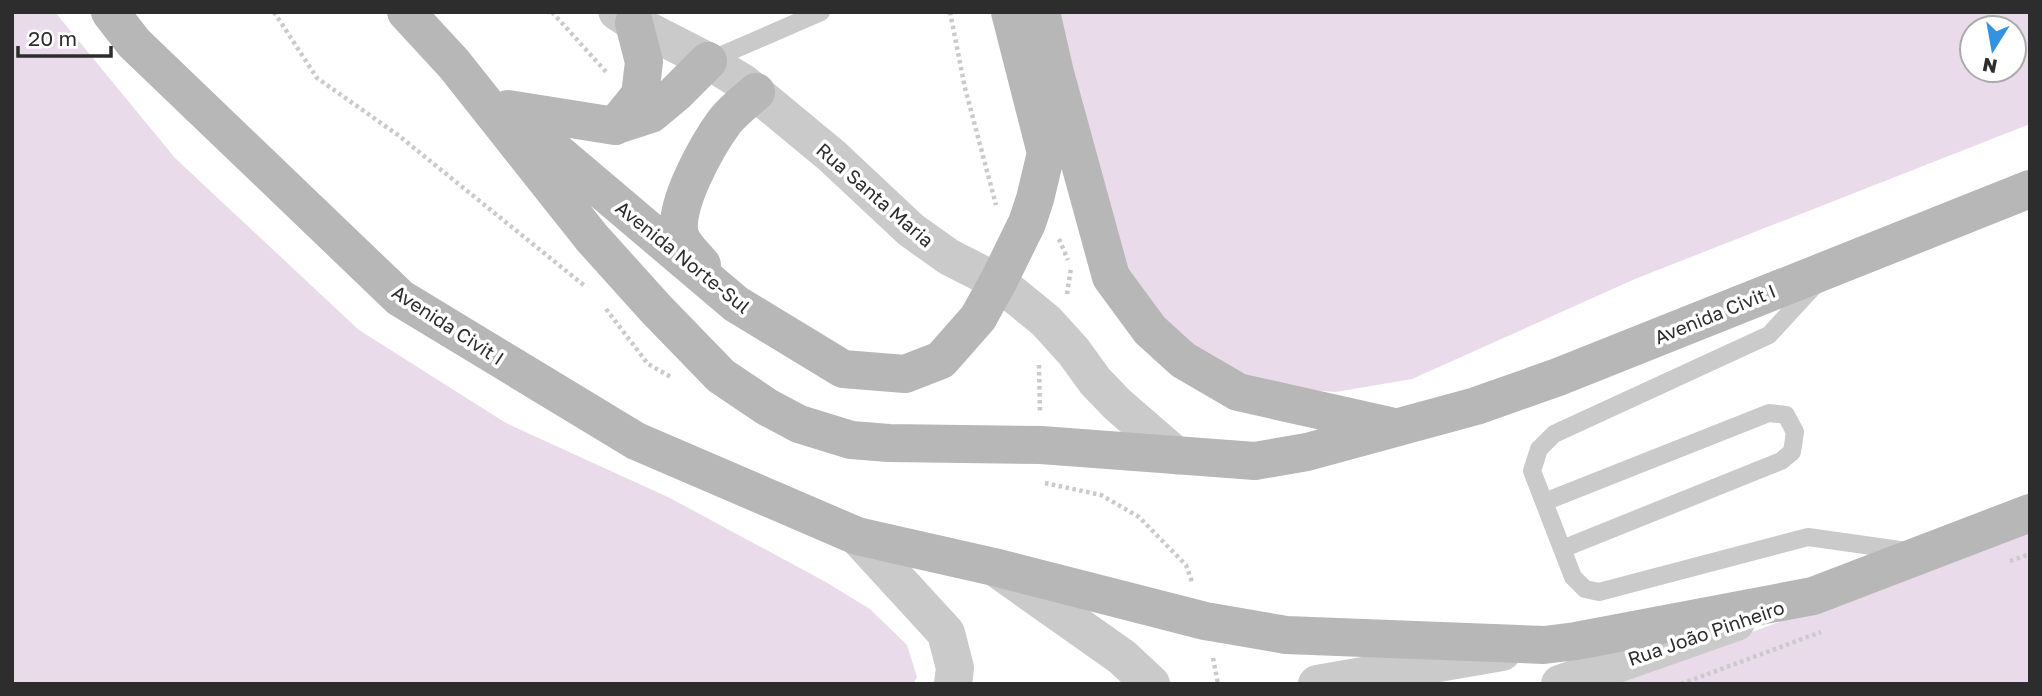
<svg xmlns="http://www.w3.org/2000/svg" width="2042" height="696" font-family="'Golos Text',sans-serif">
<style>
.green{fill:#eadbea;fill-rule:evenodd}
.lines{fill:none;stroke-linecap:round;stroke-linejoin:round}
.path{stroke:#cacaca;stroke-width:4.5;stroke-dasharray:3.5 3.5;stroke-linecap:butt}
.service{stroke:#cacaca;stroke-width:18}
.minor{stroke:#cacaca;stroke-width:37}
.tertiary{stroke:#cacaca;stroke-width:38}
.secondary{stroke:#b7b7b7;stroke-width:38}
.labels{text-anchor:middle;stroke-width:7;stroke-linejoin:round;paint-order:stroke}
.street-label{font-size:19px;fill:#2d2d2d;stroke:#fff}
</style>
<rect width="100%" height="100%" fill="#fff"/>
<!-- green -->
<path class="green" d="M12,12H55L175,158L359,330L506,423L670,498L824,581L870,609L907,645L917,677L913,684H12Z
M1058,12H2030V124L1635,279L1412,379L1336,392L1282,388L1223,374L1172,341L1110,253ZM1972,28H2014V70H1972Z
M2030,532V684H1608L2019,535Z"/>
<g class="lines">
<!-- path -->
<path class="path" d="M274,12L317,78L398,135L586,287
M552,12L608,74
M950,12L965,88L996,205
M1059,239L1068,260
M1067,294L1071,268
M606,309L648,364L671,377
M1039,365L1040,412
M1045,483L1101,495L1139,517L1186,565L1192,582
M2010,561L2030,554
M1213,658L1218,684
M1681,684L1821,632"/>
<!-- service -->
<path class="service" d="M708,61L821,12
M1817,283L1769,335L1554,434L1539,449L1532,471L1573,577L1585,589L1599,592L1808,537L1907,551
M1544,502L1769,413L1786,415L1795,432L1792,452L1781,461L1562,549"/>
<!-- minor -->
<path class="minor" d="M617,12L634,23L708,61L744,83L832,156L911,230L949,257L998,282L1046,321L1074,352L1095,381L1117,404L1177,456"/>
<!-- tertiary -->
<path class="tertiary" d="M857,536L946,633L955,668L953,684
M996,568L1122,657L1151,684
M1317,684L1502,652
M1560,684L1736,622"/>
<!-- secondary -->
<path class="secondary" d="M110,12L134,43L400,298L636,441L857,536L994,567L1205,621L1286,635L1544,645L1576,641L1813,596L2030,513
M406,12L454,64L592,238L656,309L721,376L767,407L799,424L851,440L889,443L1041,445L1255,461L1307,452L1476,406L1558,377L2030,189
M1041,12L1055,73L1111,277L1150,330L1183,360L1238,392L1390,426
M508,109L615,126L640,95L644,62L634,23
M520,121L736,304L843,369L905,374L941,360L978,318L998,282L1027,223L1035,199L1046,153L1010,12
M620,124L651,114L675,94L708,61
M702,265C695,256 683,246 680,235C672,207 708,144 725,121C733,111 746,101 756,92"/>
</g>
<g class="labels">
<!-- street labels -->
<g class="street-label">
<text transform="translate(875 195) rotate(41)" y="7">Rua Santa Maria</text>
<text transform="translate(683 257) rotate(39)" y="7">Avenida Norte-Sul</text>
<text transform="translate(1715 314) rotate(-22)" y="7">Avenida Civit I</text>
<text transform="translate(448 325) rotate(33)" y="7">Avenida Civit I</text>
<text transform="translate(1706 633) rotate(-19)" y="7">Rua João Pinheiro</text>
</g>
</g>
<!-- border -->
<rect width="2042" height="696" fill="none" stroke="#2d2d2d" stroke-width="28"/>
<!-- north arrow -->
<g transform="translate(1993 49) rotate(191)"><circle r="33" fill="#ffffff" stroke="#ababab" stroke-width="2"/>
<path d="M0-5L12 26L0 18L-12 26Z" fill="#3393e0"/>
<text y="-10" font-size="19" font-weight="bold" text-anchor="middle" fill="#2d2d2d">N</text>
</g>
<!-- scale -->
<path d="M18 46v10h93v-10" fill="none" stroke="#2d2d2d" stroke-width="3.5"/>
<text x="28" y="46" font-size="21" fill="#2d2d2d" stroke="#ffffff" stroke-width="5" paint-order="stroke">20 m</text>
</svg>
